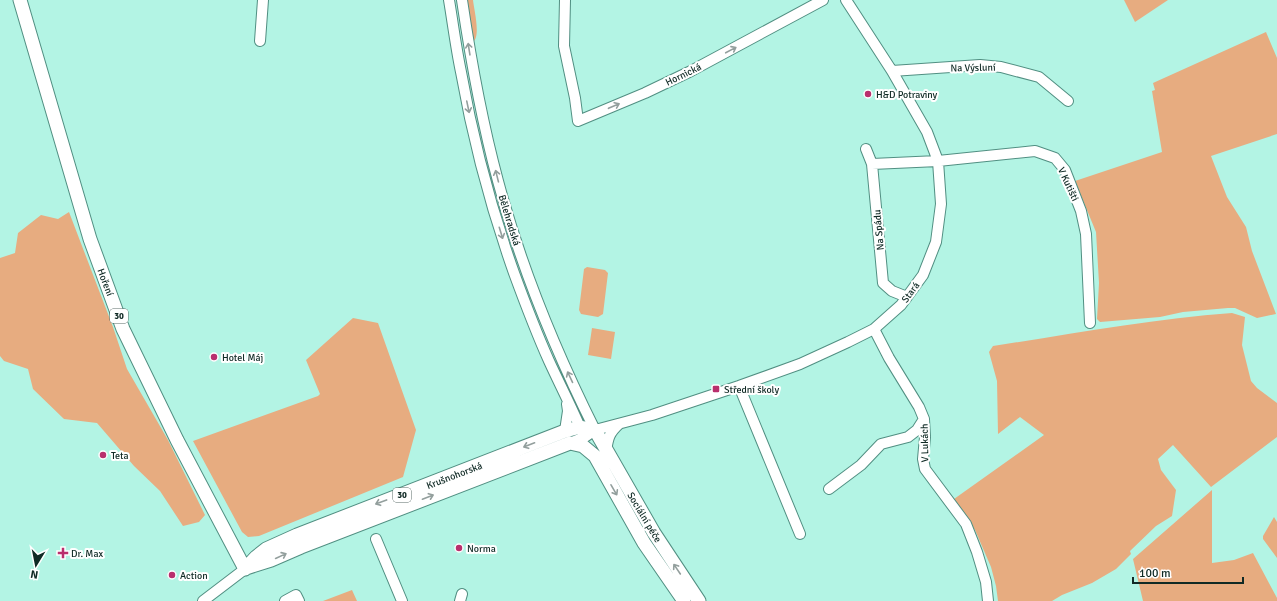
<svg xmlns="http://www.w3.org/2000/svg" width="1277" height="601" font-family="Signika,sans-serif">
<style>
.green{fill:#e7ac80}
.lines{fill:none;stroke-linecap:round;stroke-linejoin:round}
.minor-casing{stroke:#518f82;stroke-width:12}
.major-casing{stroke:#518f82;stroke-width:15}
.minor{stroke:#fff;stroke-width:10}
.major{stroke:#fff;stroke-width:13}
.oneway{stroke:#939f9d}
.poi-dot{fill:#b92f6d;stroke:#fff;stroke-width:1.5}
.labels{text-anchor:middle;stroke-width:4;stroke-linejoin:round;paint-order:stroke}
.shield{fill:#fff;stroke:#586a66;stroke-width:1}
.shield-label{font-size:9px;font-weight:bold;fill:#102a25}
.street-label{font-size:10px;fill:#102a25;stroke:#fff}
.poi-label{font-size:10px;fill:#102a25;stroke:#fff;text-anchor:start}
</style>
<rect width="100%" height="100%" fill="#b3f4e4"/>
<!-- green -->
<path class="green" d="M466,0H473C474,10 481,36 473,42Z
M1124,0H1168L1135,22Z
M1266,32L1277,58V134L1211,156L1227,197L1246,227L1252,251L1276,314L1257,318L1235,308H1228L1183,312L1160,317L1100,322L1097,319L1099,283L1096,232L1075,181L1162,152L1152,91L1155,90L1153,83Z
M69,212L113,327L127,369L168,440L205,515L199,522L183,526L160,491L134,466L97,423L64,419L33,389L28,369L4,361L0,356V258L15,253L18,233L41,215L58,219Z
M587,267L605,270L608,273L603,314L598,317L581,314L579,310L584,269Z
M1232,313L1245,317L1242,345L1251,381L1257,388L1277,403V437L1211,487L1173,445L1158,459L1161,470L1176,490L1172,516L1156,526L1130,551L1131,554L1116,569L1092,583L1062,595L1052,601H998L996,586L991,567L975,530L954,499L1044,435L1020,417L998,434L997,381L989,352L993,346C1072,334 1152,319 1232,313Z
M353,318L378,323L416,430L403,477L259,536L248,537L242,532L193,441L318,396L320,394L306,360Z
M592,328L615,332L611,359L588,355Z
M1212,490V563L1234,560L1253,553L1277,598V601H1143L1133,559Z
M1274,517L1277,522V558L1263,539V536Z
M352,590L357,601H323Z"/>
<g class="lines">
<defs>
<path id="minor" d="M449,0C453,24 456,48 461,72C473,140 491,208 514,273C525,303 536,332 549,361C560,385 572,408 582,432
M462,0C471,61 482,122 498,181C521,267 555,350 595,430
M565,0L564,46L575,98L578,121L645,93L691,71L823,0
M260,41L263,0
M892,71L980,65L1001,67L1039,77L1068,101
M866,149L872,164L883,283L892,291L907,297
M872,164L938,161L1035,151L1055,158L1065,170L1081,211L1086,234L1090,323
M874,329L889,358L919,407L924,419L925,437L923,459L925,469L966,524L977,552L986,582L988,601
M739,386L800,534
M565,431L568,411L567,404
M570,443L585,437L595,430L652,415L739,386L800,364L848,342L874,329L901,305L923,275L936,242L941,204L938,161L927,132L892,71L846,0
M606,451C608,438 609,433 619,424
M829,489L861,465L881,444L908,437L917,430L924,419
M376,539L402,601
M203,601L245,569
M285,601L296,595L299,601
M460,601L462,594"/>
<path id="major" d="M20,0L90,239L123,329L177,440L245,569
M246,568L271,560L301,547L570,443L583,446L595,456L644,543L684,601
M245,569L256,557L266,549L297,535L565,431L580,427L595,430L654,533L699,601"/>
</defs>
<!-- minor casing -->
<use href="#minor" class="minor-casing"/>
<!-- major casing -->
<use href="#major" class="major-casing"/>
<!-- minor -->
<use href="#minor" class="minor"/>
<!-- major -->
<use href="#major" class="major"/>
</g>
<!-- one-way arrows -->
<defs><path id="oneway-shaft" d="M-6 0H5M1.5-3L5.5 0L1.5 3" fill="none" stroke-width="1.6" stroke-linecap="round" stroke-linejoin="round"/></defs>
<g class="oneway">
<use href="#oneway-shaft" transform="translate(469 49) rotate(-99)"/>
<use href="#oneway-shaft" transform="translate(731 50) rotate(-28)"/>
<use href="#oneway-shaft" transform="translate(614 106) rotate(-23)"/>
<use href="#oneway-shaft" transform="translate(468 107) rotate(78)"/>
<use href="#oneway-shaft" transform="translate(497 176) rotate(-104)"/>
<use href="#oneway-shaft" transform="translate(501 233) rotate(73)"/>
<use href="#oneway-shaft" transform="translate(570 377) rotate(-115)"/>
<use href="#oneway-shaft" transform="translate(529 445) rotate(159)"/>
<use href="#oneway-shaft" transform="translate(614 490) rotate(60)"/>
<use href="#oneway-shaft" transform="translate(428 497) rotate(-21)"/>
<use href="#oneway-shaft" transform="translate(381 502) rotate(160)"/>
<use href="#oneway-shaft" transform="translate(281 556) rotate(-25)"/>
<use href="#oneway-shaft" transform="translate(677 569) rotate(-124)"/>
</g>
<!-- markers -->
<g class="poi-dot">
<circle cx="868" cy="94" r="4"/>
<circle cx="214" cy="357" r="4"/>
<rect x="712" y="385" width="8" height="8" rx="2"/>
<circle cx="103" cy="455" r="4"/>
<circle cx="459" cy="548" r="4"/>
<path d="M61 547h4v4h4v4h-4v4h-4v-4h-4v-4h4z"/>
<circle cx="172" cy="575" r="4"/>
</g>
<g class="labels">
<!-- shield labels -->
<g class="shield">
<rect x="110" y="309" width="18" height="14" rx="3"/>
<rect x="393" y="488" width="18" height="14" rx="3"/>
</g>
<g class="shield-label">
<text x="119" y="319">30</text>
<text x="402" y="498">30</text>
</g>
<!-- street labels -->
<g class="street-label">
<text transform="translate(973 67) rotate(-1)" y="4">Na Výsluní</text>
<text transform="translate(683 74) rotate(-26)" y="4">Hornická</text>
<text transform="translate(1069 184) rotate(65)" y="4">V Kutišti</text>
<text transform="translate(510 220) rotate(73)" y="4">Bělehradská</text>
<text transform="translate(878 230) rotate(-95)" y="4">Na Spádu</text>
<text transform="translate(106 282) rotate(69)" y="4">Hoření</text>
<text transform="translate(910 292) rotate(-54)" y="4">Stará</text>
<text transform="translate(924 443) rotate(-91)" y="4">V Lukách</text>
<text transform="translate(454 475) rotate(-21)" y="4">Krušnohorská</text>
<text transform="translate(645 517) rotate(59)" y="4">Sociální péče</text>
</g>
<!-- poi labels -->
<g class="poi-label">
<text x="876" y="98">H&amp;D Potraviny</text>
<text x="222" y="361">Hotel Máj</text>
<text x="724" y="393">Střední školy</text>
<text x="111" y="459">Teta</text>
<text x="467" y="552">Norma</text>
<text x="71" y="557">Dr. Max</text>
<text x="180" y="579">Action</text>
</g>
</g>
<!-- north arrow -->
<g transform="translate(36 565) rotate(190)" stroke="#ffffff" stroke-width="3" paint-order="stroke">
<path d="M0-3L7 15L0 10L-7 15Z" fill="#102a25"/>
<text y="-6" font-size="11" font-weight="bold" text-anchor="middle" fill="#102a25">N</text>
</g>
<!-- scale -->
<path d="M1133 577v6h110v-6" fill="none" stroke="#102a25" stroke-width="2"/>
<text x="1139" y="577" font-size="12" fill="#102a25" stroke="#ffffff" stroke-width="3" paint-order="stroke">100 m</text>
</svg>
